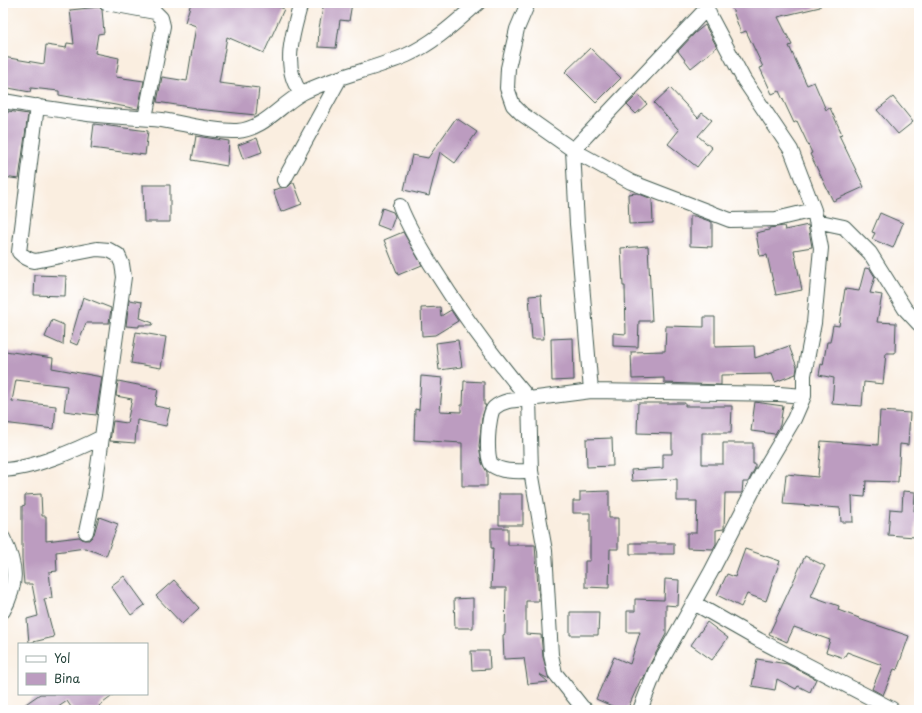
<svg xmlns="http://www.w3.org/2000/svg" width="922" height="713" font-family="'Playpen Sans',sans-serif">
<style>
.building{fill:#bc9cc0}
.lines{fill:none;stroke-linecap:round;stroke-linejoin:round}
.street-casing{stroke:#40584e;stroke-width:16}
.street{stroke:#fff;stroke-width:14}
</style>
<rect width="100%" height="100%" fill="#fff"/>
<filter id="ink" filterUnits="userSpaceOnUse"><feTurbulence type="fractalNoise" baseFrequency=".025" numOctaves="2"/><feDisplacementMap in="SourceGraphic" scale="8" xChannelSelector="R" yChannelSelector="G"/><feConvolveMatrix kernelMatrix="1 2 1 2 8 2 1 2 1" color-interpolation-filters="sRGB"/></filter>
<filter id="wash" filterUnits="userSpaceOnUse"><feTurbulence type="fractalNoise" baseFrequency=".012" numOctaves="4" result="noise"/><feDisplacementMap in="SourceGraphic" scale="16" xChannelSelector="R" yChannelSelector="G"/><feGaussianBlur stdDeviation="0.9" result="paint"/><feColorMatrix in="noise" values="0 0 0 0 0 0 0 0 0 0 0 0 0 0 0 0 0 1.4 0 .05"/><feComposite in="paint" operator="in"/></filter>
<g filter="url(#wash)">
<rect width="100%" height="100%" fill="#faeee0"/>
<g id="blocks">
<!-- building -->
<path class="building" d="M191,3H270L284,9L264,53L227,37L219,83L259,88L256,115L196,109V108L157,102L162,77L187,81L196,26L185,22Z
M324,3H352L349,21L340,20L336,48L318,47L319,28Z
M730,3H820V7L778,17L792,45L789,46L807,85L814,82L826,110L830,108L842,134L839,135L864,187L833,201L810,154L812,153L797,121L794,123L779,91L772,94L760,68L763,67L746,31L741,33Z
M99,7L102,10L104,33L98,34L95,53L119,58L116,77L144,81L138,109L59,95V91L31,88L30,92L3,87V57L44,64L46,45L66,48L67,43L74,44L70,10Z
M705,25L717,47L691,68L678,51L695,33Z
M590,48L621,78L596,103L565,72Z
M670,88L698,118L702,113L712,120L698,136L712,148L697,167L668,144L679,130L654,103Z
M638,94L647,104L636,114L627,105Z
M893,97L913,122L898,134L877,110Z
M8,111L28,114L19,179L3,177V113H8Z
M456,118L477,132L455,163L440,152L429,196L404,190L412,155L428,158Z
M94,124L148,131L145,155L91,148Z
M196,136L229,141L227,166L192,160Z
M257,138L262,152L243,159L238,145Z
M292,183H294L302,204L281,212L273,190L280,188L288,187Z
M143,185H170V222H144Z
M637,193L652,199L653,223L629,224L628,194Z
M382,208L393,212L395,216L390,230L377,225Z
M880,213L903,223L893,248L872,239L875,233L872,232Z
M690,216H695L712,222V247L690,246Z
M808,225L812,247L794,250L802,290L776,295L767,255L760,256L756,233L769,230V228L784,226L785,230Z
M403,232L422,265L398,275L384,240Z
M648,246L652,321H639L638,347L613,346V333L626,334L625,286H623L621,248Z
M865,268L870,269L875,277L870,293L882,295L877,322L896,323L895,353H886L883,384L864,382L862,406L832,404L834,378L819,375L821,364L823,365L827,342H830L833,325L839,326L845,289L859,291Z
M35,275L66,276L65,296L34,295Z
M541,295L544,339H532L529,296Z
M83,297L111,308L109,323H86L77,345L70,342Z
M129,300L142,302L140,318L153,323L152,325H139V327L126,326Z
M440,307L441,316L451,310L458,321L435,335L422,336L421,308Z
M704,317H715V347L754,346L755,358L789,346L797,367L796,374L775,382L772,374L721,375V385L664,383V378L632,379L631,352L665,351L666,326L704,327Z
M52,320L64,325L63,345L45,337Z
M136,332L166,337L161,368L131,363Z
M573,338L574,380L552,381L551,339Z
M458,340L462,367L439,370L436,343Z
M5,351L53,358L52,368L102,377L96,415L64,411L67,386L16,380L12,401L56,406L54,429L3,423V355L4,356Z
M421,376L443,378L440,411L461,412V405H463L464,381L484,382V405H486L482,417L479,446L482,463L487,472V486H462V443L414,440L415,409L419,410Z
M118,381L158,389L155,406L170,409L166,426L137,420L135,443L110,441L113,421L127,423L132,399L116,396Z
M755,402L783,406L780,425L775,434L751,431Z
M638,403H685V406H732L731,433H702V464H723V443H753V464H755V468L748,482H743L742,493H725L724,529L716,530V544L713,549L687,548V533H696L697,501H677V479L632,481L631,470L663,468V454H672V434L637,433Z
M880,411L910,413L908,445L900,444L898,482L866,481L865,497L852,496L853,522H841L840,508L783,504L786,474L818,477L821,441L878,445Z
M612,438L613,466L587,467L586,439Z
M609,491V518H618V549H610L609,588L585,587V561H590V513H573V501H580V492Z
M903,491L915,492L914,511H916L915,537L888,535L890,509L902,510Z
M41,494L42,516H46V541L79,537L84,540H89L94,534L99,517L118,524L106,556L85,548L56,552L57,571L49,572L52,598L44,599L54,637L29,643L27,619L38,616L32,584H24L22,559V506L25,505V495Z
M499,494H523V525H499Z
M491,528H508V545H535L539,601H526V634L541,635L543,657L549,679L539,674L548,682L528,684L524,658L504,659L503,635L505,634L506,588H491L493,548H491Z
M630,543H674V554H630Z
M745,549L780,561L766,601L747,594L741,607L717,595L727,574L735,577Z
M805,556L825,566L811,596L839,606L838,610L859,618V619L909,636L897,670L894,669L883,695L872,689L882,665L847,652L844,658L826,652L830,640L794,627L787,642L769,634Z
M124,576L145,605L131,615L111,586Z
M665,579L679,580L678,606L666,605V634L648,668L643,679H641L627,710H621L596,699L614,657L630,664L640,632H627V611H635V599L664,600Z
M174,580L199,608L182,624L156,596Z
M473,598V628H455L454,599Z
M570,612H599L598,635H570Z
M707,622L728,638L712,660L691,645Z
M471,651H489L490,669L472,670Z
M757,659L787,664L816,679L810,692L798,686L796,689L777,679L775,690L752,686Z
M40,694H115L99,706L102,710H73L67,701L54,710H17Z"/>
</g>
</g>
<g filter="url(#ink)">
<use href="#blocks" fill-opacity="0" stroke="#40584e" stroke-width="1"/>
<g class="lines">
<defs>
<path id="street" d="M106,3L155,12L161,18L163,26L145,118
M301,3C293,32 281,68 301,93
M528,3L517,29L508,68L507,88L513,105L522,114L573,150L577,224L591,391
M706,9L573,150L631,182L730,220L776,219L814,210
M3,101C29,105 55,110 81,113C108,117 135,117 162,120C187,124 212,132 237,131C264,129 280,105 302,93C335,76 373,70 407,55C434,43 456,22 478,3
M284,180L340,78
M400,206C408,227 419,244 430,263C460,311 493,357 529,399L591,391L779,394L804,396
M816,221L844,227L870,253L905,309L919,324
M3,470C31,469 77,450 102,437L124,277L122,264L118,255L109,250L97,249L35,261C28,260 24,257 19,252L37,106
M531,471C519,471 503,473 492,465C485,459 488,414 494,408C504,399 517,400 529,399L531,471L545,551L551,655L555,673L582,707L586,710
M86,532L94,495L102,437
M3,538C17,566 18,584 3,611
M694,603L759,640L892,709
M640,710L655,672L711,572L762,473L794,419L804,396V375L814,323L821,248L814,210L791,150L744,80L710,16L705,3"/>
</defs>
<!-- street casing -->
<use href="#street" class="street-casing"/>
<!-- street -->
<use href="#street" class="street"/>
</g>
</g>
<!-- margin -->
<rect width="922" height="713" fill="none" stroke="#fff" stroke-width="16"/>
<!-- legend -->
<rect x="18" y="643" width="130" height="52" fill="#ffffff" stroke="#a5b1ae"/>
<rect x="26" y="656" width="20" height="6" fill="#ffffff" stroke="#a5b1ae"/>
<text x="54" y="663" font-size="12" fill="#1f3d34">Yol</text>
<rect x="26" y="673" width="20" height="12" fill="#bc9cc0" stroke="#a5b1ae"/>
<text x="54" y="683" font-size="12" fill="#1f3d34">Bina</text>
</svg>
